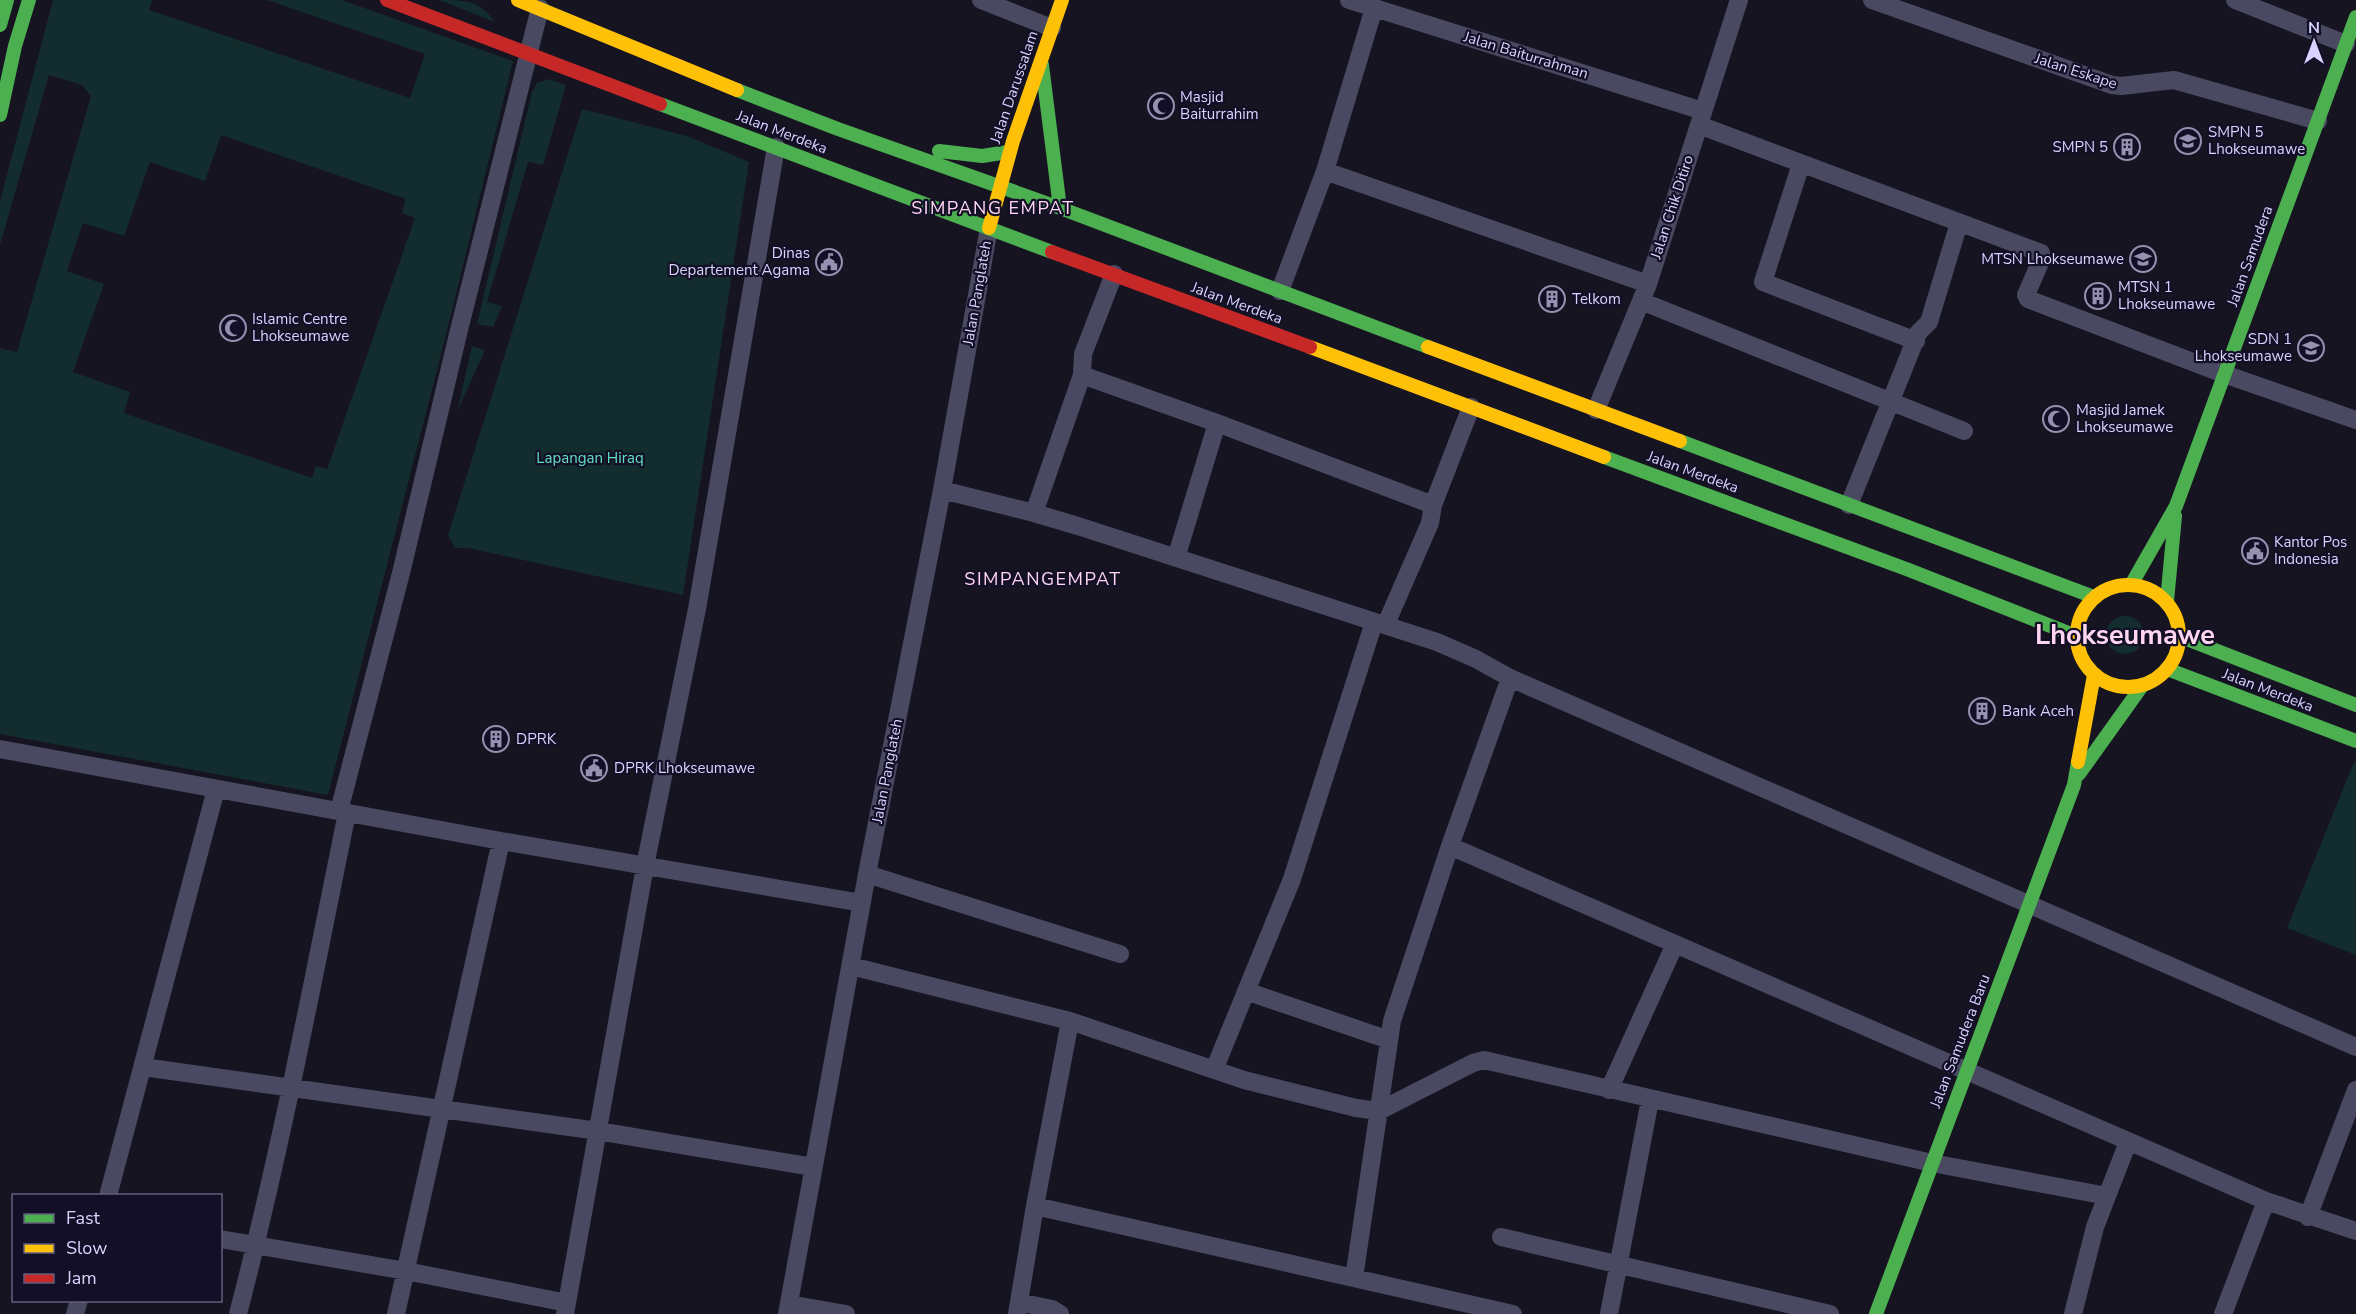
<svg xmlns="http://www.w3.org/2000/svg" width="2356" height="1314" font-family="'Nunito Sans',sans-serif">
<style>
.green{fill:#132c2d;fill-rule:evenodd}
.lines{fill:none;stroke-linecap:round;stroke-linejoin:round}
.street{stroke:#4a4962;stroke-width:18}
.fast{stroke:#4caf50;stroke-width:14}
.slow{stroke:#ffc107;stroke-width:14}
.jam{stroke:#c62828;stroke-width:14}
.labels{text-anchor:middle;stroke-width:4.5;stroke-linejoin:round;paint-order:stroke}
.street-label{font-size:15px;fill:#d9d4ff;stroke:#130f26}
.poi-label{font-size:15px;fill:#d9d4ff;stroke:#130f26;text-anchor:start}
.park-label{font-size:15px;fill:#5fe0c0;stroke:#130f26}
.quarter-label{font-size:18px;letter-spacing:1.5px;fill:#ffd6f0;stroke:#130f26}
.town-label{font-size:27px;font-weight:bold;fill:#ffd6f0;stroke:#130f26}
</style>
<rect width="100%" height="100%" fill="#161421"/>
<!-- green -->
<path class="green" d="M53,0H152L149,10L410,98L425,54L267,0H342L513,61L447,331L328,795L0,734V348L17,352L91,96L82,85L49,75L0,245V201ZM221,135L406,199L402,213L415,218L327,469L316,466L312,478L124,413L130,392L73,372L104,284L67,271L83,223L124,236L150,162L205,181Z
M439,0C466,0 479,0 495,22Z
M549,79L566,85L543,165L528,162L487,302L502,306L493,327L477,324L532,92L537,83Z
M582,109L687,136L749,162L683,595L468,548H455L448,535Z
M472,346L485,350L457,412Z
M2106 635a19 19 0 1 1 38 0a19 19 0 1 1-38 0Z
M2354,762L2356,763V955L2287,928Z"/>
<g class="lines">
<!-- street -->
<path class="street" d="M981,0L1052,28
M1349,0L1703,111
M1872,0L2112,85L2121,86L2174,80L2318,121
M2235,0L2346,44
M1699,125L2041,253L2042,258L2026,295L2028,299L2224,374L2356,420
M1801,164L1763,282L1916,341
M1325,171L1648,284
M1280,291L1325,171L1374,8
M1641,301L1964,431
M1082,375L1217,423L1433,505
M1596,410L1648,284L1739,0
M942,490L1034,513L1078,526L1437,642L1476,659L1510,678L2356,1047
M1849,505L1918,333L1929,322L1959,223
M1034,513L1082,375L1083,354L1114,274
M1176,558L1217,423
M1386,624L1430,523L1433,505L1471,407
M0,749L501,841L862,903
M339,811L401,573L459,330L540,8
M1450,846L2266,1201L2356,1231
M867,874L1120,954
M851,966L1070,1021L1244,1080L1356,1108L1379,1111L1473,1063L1484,1060L1932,1163L2107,1196
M1246,991L1389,1040
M143,1067L598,1131L813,1167
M1214,1070L1292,879L1374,622
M1609,1090L1675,944
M108,1196L216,789
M1035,1206L1070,1021
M2308,1217L2356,1090
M1501,1237L1830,1314
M220,1239L406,1271L567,1303
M1354,1278L1392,1021L1450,846L1510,678
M1019,1302L1052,1309L1060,1314
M789,1304L846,1314
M75,1314L79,1300
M238,1314C281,1149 313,980 347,813
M396,1314L501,841
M565,1314L645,866L697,609L776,147
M787,1314L867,874L942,490L989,228
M1017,1314L1035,1206L1513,1314
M1609,1314L1650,1100
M2073,1314L2095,1227L2128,1142
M2223,1314L2266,1201"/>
<!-- fast -->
<path class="fast" d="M0,25L7,0
M1042,65L1060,208
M737,90L838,129L1060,208L1428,347
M660,104L1052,252
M0,115L15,46L29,0
M939,151L982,156L1008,152
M1680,441L2094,597
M1604,457L1909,570L2076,636
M2131,585L2176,506L2356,17
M2167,601L2175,516
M2179,636L2356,705
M2167,669L2356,741
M2079,774L2142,686
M1876,1314L2074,785L2078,762"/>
<!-- slow -->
<path class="slow" d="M518,0L737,90
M989,228L1013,141L1062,0
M1310,347L1604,457
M1428,347L1680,441
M2077 636a51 51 0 1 1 102 0a51 51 0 1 1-102 0Z
M2078,762L2094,675"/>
<!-- jam -->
<path class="jam" d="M387,0L660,104
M1052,252L1310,347"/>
</g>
<!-- icons -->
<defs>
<symbol id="mosque-ring" viewBox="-11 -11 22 22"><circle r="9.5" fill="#130f26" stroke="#9591b1" stroke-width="1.5"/><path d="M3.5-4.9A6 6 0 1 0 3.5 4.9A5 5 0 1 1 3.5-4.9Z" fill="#9591b1"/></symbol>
<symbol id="school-ring" viewBox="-11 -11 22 22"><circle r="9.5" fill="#130f26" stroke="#9591b1" stroke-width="1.5"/><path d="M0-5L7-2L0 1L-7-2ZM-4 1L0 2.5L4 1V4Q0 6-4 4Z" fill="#9591b1"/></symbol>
<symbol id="building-ring" viewBox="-11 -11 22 22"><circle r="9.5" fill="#130f26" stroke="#9591b1" stroke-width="1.5"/><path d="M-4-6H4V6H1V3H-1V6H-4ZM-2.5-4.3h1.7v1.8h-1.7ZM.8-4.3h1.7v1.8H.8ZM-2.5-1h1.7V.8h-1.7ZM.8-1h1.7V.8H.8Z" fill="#9591b1"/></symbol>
<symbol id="civic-ring" viewBox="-11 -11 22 22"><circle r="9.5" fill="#130f26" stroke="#9591b1" stroke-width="1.5"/><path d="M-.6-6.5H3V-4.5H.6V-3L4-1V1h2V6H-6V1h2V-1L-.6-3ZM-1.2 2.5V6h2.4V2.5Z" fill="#9591b1"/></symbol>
</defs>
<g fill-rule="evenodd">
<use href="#mosque-ring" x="1146" y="91" width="30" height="30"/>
<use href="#school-ring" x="2173" y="126" width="30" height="30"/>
<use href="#building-ring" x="2112" y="132" width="30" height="30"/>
<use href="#school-ring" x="2128" y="244" width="30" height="30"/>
<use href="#civic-ring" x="814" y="247" width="30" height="30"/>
<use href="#building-ring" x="2083" y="281" width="30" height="30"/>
<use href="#building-ring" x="1537" y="284" width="30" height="30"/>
<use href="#mosque-ring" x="218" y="313" width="30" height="30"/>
<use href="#school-ring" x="2296" y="333" width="30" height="30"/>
<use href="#mosque-ring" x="2041" y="404" width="30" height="30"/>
<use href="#civic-ring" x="2240" y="536" width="30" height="30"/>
<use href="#building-ring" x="1967" y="696" width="30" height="30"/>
<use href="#building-ring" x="481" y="724" width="30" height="30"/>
<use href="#civic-ring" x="579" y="753" width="30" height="30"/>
</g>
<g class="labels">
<!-- street labels -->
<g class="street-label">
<text transform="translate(1526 55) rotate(17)" y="5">Jalan Baiturrahman</text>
<text transform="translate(2076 71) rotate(18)" y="5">Jalan Eskape</text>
<text transform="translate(1014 87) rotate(-71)" y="5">Jalan Darussalam</text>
<text transform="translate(782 132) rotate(21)" y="5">Jalan Merdeka</text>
<text transform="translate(1672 207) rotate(-72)" y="5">Jalan Chik Ditiro</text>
<text transform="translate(2250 256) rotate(-70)" y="5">Jalan Samudera</text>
<text transform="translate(977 293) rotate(-80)" y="5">Jalan Panglateh</text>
<text transform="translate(1237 303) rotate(20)" y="5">Jalan Merdeka</text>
<text transform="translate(1693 472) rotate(20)" y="5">Jalan Merdeka</text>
<text transform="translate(2268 690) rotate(21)" y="5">Jalan Merdeka</text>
<text transform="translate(887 771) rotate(-79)" y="5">Jalan Panglateh</text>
<text transform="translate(1960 1041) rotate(-69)" y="5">Jalan Samudera Baru</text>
</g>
<!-- poi labels -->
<g class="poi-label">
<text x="1180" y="102">Masjid<tspan x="1180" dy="17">Baiturrahim</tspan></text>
<text x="2208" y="137">SMPN 5<tspan x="2208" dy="17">Lhokseumawe</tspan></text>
<text x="2108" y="152" text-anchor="end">SMPN 5</text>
<text x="810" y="258" text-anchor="end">Dinas<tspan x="810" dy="17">Departement Agama</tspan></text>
<text x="2124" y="264" text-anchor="end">MTSN Lhokseumawe</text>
<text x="2118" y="292">MTSN 1<tspan x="2118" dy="17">Lhokseumawe</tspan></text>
<text x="1572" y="304">Telkom</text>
<text x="252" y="324">Islamic Centre<tspan x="252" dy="17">Lhokseumawe</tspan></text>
<text x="2292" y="344" text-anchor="end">SDN 1<tspan x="2292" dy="17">Lhokseumawe</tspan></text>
<text x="2076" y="415">Masjid Jamek<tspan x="2076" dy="17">Lhokseumawe</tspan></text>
<text x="2274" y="547">Kantor Pos<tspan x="2274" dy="17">Indonesia</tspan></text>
<text x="2002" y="716">Bank Aceh</text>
<text x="516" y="744">DPRK</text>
<text x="614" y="773">DPRK Lhokseumawe</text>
</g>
<!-- park labels -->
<g class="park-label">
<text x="590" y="463">Lapangan Hiraq</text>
</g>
<!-- quarter labels -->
<g class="quarter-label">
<text x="993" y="214">SIMPANG EMPAT</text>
<text x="1043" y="585">SIMPANGEMPAT</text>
</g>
<!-- town labels -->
<g class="town-label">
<text x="2125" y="644">Lhokseumawe</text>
</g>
</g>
<!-- legend -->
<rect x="12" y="1194" width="210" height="108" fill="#130f26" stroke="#625e7d" stroke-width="1.5"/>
<rect x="24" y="1214" width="30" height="9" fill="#4caf50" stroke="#625e7d" stroke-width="1.5"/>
<text x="66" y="1224" font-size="18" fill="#d9d4ff">Fast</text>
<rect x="24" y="1244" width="30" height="9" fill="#ffc107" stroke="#625e7d" stroke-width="1.5"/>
<text x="66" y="1254" font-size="18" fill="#d9d4ff">Slow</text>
<rect x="24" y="1274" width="30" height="9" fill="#c62828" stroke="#625e7d" stroke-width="1.5"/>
<text x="66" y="1284" font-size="18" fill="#d9d4ff">Jam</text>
<!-- north arrow -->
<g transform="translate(2314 42)" stroke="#130f26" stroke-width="4.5" paint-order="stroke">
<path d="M0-4.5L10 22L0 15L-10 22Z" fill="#d9d4ff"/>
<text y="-9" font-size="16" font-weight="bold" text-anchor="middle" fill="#d9d4ff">N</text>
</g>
</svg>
